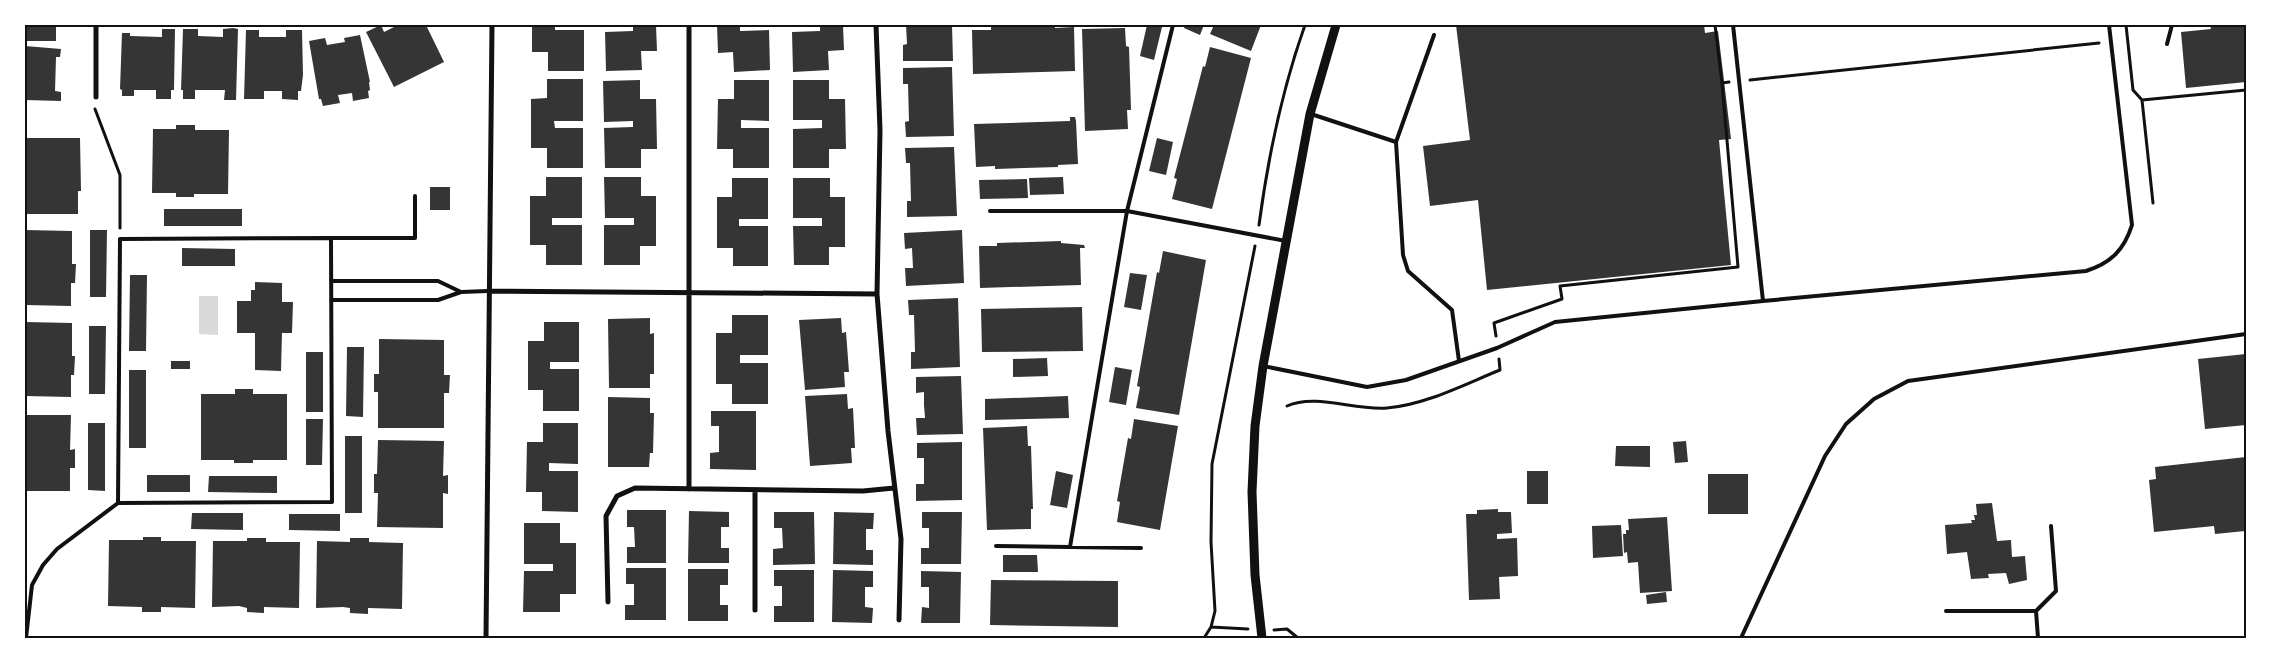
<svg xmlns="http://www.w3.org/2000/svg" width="2271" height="663" font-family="Helvetica,sans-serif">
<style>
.water{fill:#d9d9d9}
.building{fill:#353535}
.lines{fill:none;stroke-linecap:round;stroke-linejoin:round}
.path{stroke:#111;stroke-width:3}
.service{stroke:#111;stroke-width:4}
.minor{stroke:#111;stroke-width:5}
.tertiary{stroke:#111;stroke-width:9}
.neatline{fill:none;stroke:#111;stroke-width:2}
</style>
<rect width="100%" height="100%" fill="#fff"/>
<!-- water -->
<path class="water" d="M199,296H218V335L199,334Z"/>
<!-- building -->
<path class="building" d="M25,25H56V41H25Z
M381,25L384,32L398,25H426L444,62L394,87L366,32Z
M532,25H555V30H584V71H548V52H532Z
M633,25H656L657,51H641L642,70L606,71L605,32L633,31Z
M717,25H740V31L769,30L770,70L734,72L733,52L718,53Z
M820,25H843L844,50L828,51L829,70L793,72L792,32L820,31Z
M906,25H952L953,61H903V45L907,44Z
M1055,25V28L1074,27L1075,71L973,74L972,30H991V27Z
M1147,25L1162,27L1154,60L1140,56Z
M1185,25H1204L1200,35L1184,28Z
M1214,25H1261L1251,51L1210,34Z
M1456,25H1704L1705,33L1718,31L1731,139L1719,140L1731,265L1487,290L1478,200L1430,206L1423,146L1470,140Z
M2210,25H2246V82L2186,88L2181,32L2211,29Z
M233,28L238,29L236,100H224L225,90H195V99H183V90H181L183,29H198V36L223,37V29Z
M1125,28L1126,46L1129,47L1131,110H1127L1128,129L1085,131L1082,29Z
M162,29H175L174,90H171V99H156V90H134V96H122V90L120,89L122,33H130V36L162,37Z
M246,30H259V37H286V30H302L303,75L301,91H298V100L282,99V91H264V99H244Z
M360,35L370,82H369L370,90L368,91L369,98L353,101L352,93L338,95L340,103L323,106L321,99H319L309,41L325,38L327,45L345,42L344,38Z
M25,46L61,49L60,57H56L55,91L61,92V101L25,100Z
M1210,47L1251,58L1212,209L1172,199L1177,179L1174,178L1203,66L1205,67Z
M952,67L954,136L906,137L905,122L909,121L908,84H903V68Z
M547,79H583V121H554L555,128H583V168H547V148H531V99L547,98Z
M640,80V99H656L657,149H641V168H605L604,128L633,127V121L604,122L603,81Z
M734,80H769V121L741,120V128H769V168H733V149H717L718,99H734Z
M793,80H829V99H845L846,149H829V168H793V129L822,128V120H793Z
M1070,117H1075L1076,121L1078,164L1058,165V167L995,169V166L976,167L974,124L1070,121Z
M176,125H195V130H229L228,194H194V197H176V193H152L153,129H176Z
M25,138H80L81,191H78V214H25Z
M1157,138L1173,142L1166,175L1149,171Z
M954,147L957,216L907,217V201H911L910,163H906L905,148Z
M546,177H582V218H552V225H582V265H546V245H530V196H546Z
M604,177H641V196H656V246H640V265H604V225H634V218H605Z
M1063,177L1064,194L1030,195L1029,178Z
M732,178H768V219H739V226H768V266H733V248H717V197H732Z
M793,178H830V197H845V247H829V265H794L793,226H822V218H793Z
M1027,179L1028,198L980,199L979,180Z
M430,187H450V210H430Z
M164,209H242V226H164Z
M25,230L72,231V264H76L75,283H71V306L25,305Z
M90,230H107L106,297H90Z
M962,230L964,283L906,286L905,268H913L912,248L905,249L904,233Z
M1061,241V243L1084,245L1085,248H1080L1081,285L980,288L979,246H997V243Z
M182,248L235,249V266H182Z
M1163,251L1206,260L1179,415L1136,408L1140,387L1137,386L1157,272L1159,273Z
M1130,273L1147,275L1141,310L1124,307Z
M130,275H147L146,351H129Z
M255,282L282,283V302H293L292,333H282L281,371L255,370V333H237V301H251V290H255Z
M958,298L960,367L911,369V352H915L914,315H909L908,300Z
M1082,307L1083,351L982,352L981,309Z
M732,315H768V355H740V363H768V404H732V384H716V333H732Z
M650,318V334L654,333V374H650V388H609L608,319Z
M841,318L842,333L846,332L849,372H844L845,387L805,390L799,320Z
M25,322L72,323V356H75L74,375H71V397L25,396Z
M544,322H579V362H550V369H579V411H543V390H528V341H544Z
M89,326H106L105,394H89Z
M379,339L444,340V375H450L449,393H444V428H378V392H374V374H379Z
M347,347H364L363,417L346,416Z
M306,352H323V412H306Z
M2246,354V425L2205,429L2198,359Z
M1047,358L1048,376L1013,377V359Z
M171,361H190V369H171Z
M1115,367L1132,370L1126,405L1109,402Z
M129,370H146V448H129Z
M961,376L963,434L917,435L916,418H925L924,405V392L916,393V377Z
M235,389H253V394H287V460H253V463H234V460H201V394H235Z
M847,394L848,409L853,408L855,448H851L852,463L810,466L805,396Z
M1068,396L1069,418L985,420V399Z
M608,397L650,398V413H654L653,453H650L649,467H608Z
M711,411H756V470L710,469V453L719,452V426H711Z
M25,415H71L70,450L75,449V468H70V491H25Z
M306,419H323L322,465H306Z
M1134,419L1178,426L1160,530L1117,522L1120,502L1117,501L1128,438L1131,439Z
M88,423H105V491L88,490Z
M543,423H578V464L549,463V471H578V512L542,511V492H526L527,442H543Z
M1027,426L1028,446H1031L1033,509H1031V529L987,530L983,428Z
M345,436H362V513H345Z
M378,440L444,441L443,476L448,475V494L443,493V528L377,527L378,493H374V474H377Z
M1686,441L1688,462L1675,463L1673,442Z
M962,442V500L916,501V484H924V458H917V443Z
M1616,446H1650V467L1615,466Z
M2246,457L2245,531L2215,534L2214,526L2154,532L2149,480L2156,479L2155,467Z
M1056,471L1073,475L1067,508L1050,505Z
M1527,471H1548V504H1527Z
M1708,474H1748V514H1708Z
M147,475H190V492H147Z
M209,476H277V493L208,492Z
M1992,503L1997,541L2011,540L2012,557L2025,556L2027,580L2009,584L2006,573L1988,574L1989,578L1971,579L1967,552L1947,554L1945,525L1972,523L1971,520H1975L1974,515H1977L1976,504Z
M1498,509V512H1511L1512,533L1497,534V539L1517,538L1518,576L1499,577L1500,599L1469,600L1466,514H1477V510Z
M627,510H666V563H627V547H635L634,527H627Z
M689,511L729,512V527H721V548H729V563H688Z
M774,512H814L815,564L773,565V549L783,548L782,528H774Z
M834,512L874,513L873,529H866V550H873V565L833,564Z
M922,512H962L961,564H921V548H929V528H922Z
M192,513H243V530L191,529Z
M289,514H340V531L289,530Z
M1667,517L1672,591L1640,593L1638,562L1628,563L1627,552L1624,553L1623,534H1626V530H1629L1628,519Z
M524,523H560V543H576V594H560V612H523L524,571H553V564H524Z
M1621,525L1623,556L1593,558L1592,526Z
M143,537H161V541H196L195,608L161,607V612H142V607L108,606L109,540H143Z
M247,538H266V542H300L299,608L264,607V613L247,612V608L239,606L212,607L213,541H247Z
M350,538H369V542L403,543L402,609L368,608V614L350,613V608L343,607L316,608L317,541L350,542Z
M1003,555H1037L1038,572H1003Z
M626,568H666V620H625V605H634V584H626Z
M688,569H728V585H720V605H728V621H688Z
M774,570H814V622H774V606H782V586H774Z
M833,570L873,571V587H865V607L873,608L872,623L832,622Z
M921,571L961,572L960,623H921L922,607L929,608V587H921Z
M991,580L1118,581V627L990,625Z
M1666,592L1667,602L1647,604L1646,595Z"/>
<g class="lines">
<!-- path -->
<path class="path" d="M1715,25L1722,83L1729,82
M2126,25L2133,90L2142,100L2153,203
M1750,80L2099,43
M2142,100L2246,90
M95,109L120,175V228
M1259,225C1268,157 1282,90 1305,25
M1496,336L1494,323L1562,299L1560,286L1738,267L1722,83
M1287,406C1316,393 1355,411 1387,408C1425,405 1465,384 1500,370L1499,359
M1211,627L1248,629
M1274,630L1287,629L1298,638
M1204,638L1211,627L1215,611L1211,542L1212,464L1255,246"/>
<!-- service -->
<path class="service" d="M1733,25L1763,301L2086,271C2111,263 2124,250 2132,225L2109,25
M2167,44L2172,25
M1311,114L1396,142L1403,255L1408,271L1452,310L1459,361
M1396,142L1434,35
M990,211H1127L1286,241
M331,238H415V196
M331,281H438L461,292
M331,300H438L461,292L488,291
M1263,366L1367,387L1406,380L1497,348L1555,322L1763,301
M996,546L1141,548
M1070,547L1127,211L1173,25
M1946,611H2036L2038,638
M2036,611L2056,591L2051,526
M26,638L32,585L43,565L57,549L118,503L332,502L331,238L120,239L118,503
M1741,638L1825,456L1846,424L1874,399L1908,381L2246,334"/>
<!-- minor -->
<path class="minor" d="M876,25L880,130L877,294L888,431L901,539L899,620
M96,97V25
M488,291L877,294
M689,489V25
M755,490V610
M608,602L606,516L617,496L635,488L863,491L894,488
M486,638L492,25"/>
<!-- tertiary -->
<path class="tertiary" d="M1262,638L1255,575L1252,492L1255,426L1263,366L1310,114L1336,25"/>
</g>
<!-- border -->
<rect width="2271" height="663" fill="none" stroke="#ffffff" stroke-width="52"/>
<rect x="26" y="26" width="2219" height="611" class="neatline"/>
</svg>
